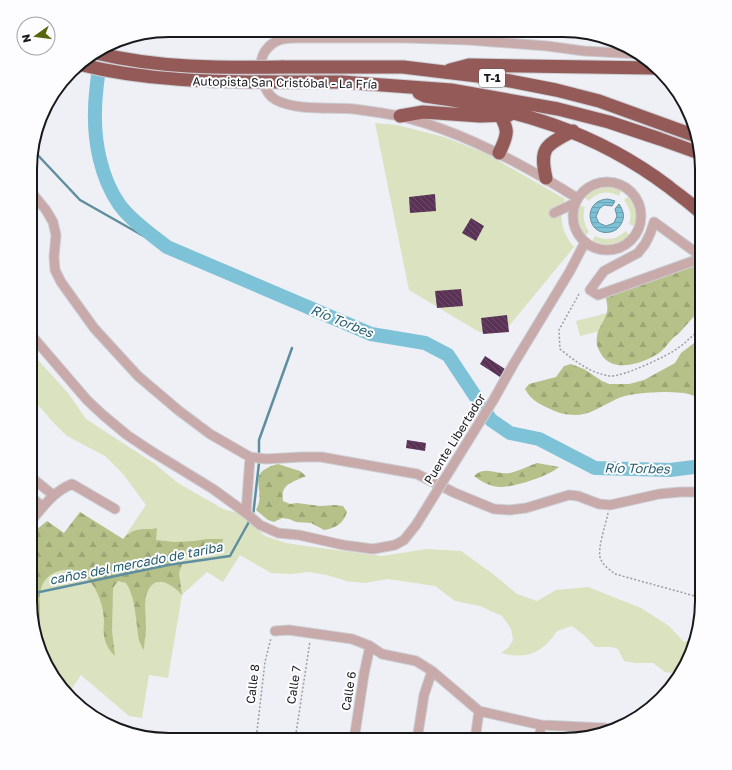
<svg xmlns="http://www.w3.org/2000/svg" width="732" height="770" font-family="'Golos Text',sans-serif">
<style>
.grass{fill:#dbe2c0}
.forest{fill:url(#forest-firs)}
.water{fill:url(#water-rules);stroke:#5f8f9f}
.lines{fill:none;stroke-linecap:round;stroke-linejoin:round}
.stream{stroke:#5f8f9f;stroke-width:2.5}
.river{stroke:#7dc2d7;stroke-width:14}
.building{fill:url(#building-back-hatch)}
.minor-casing{stroke:#ccced3;stroke-width:11}
.highway-casing{stroke:#ccced3;stroke-width:15}
.path{stroke:#9b9da1;stroke-width:1.5;stroke-dasharray:2 2;stroke-linecap:butt}
.minor{stroke:#c7aaa9;stroke-width:9}
.highway{stroke:#935a58;stroke-width:13}
.minor-bridge-casing{stroke:#ccced3;stroke-width:11;stroke-linecap:butt}
.highway-bridge-casing{stroke:#ccced3;stroke-width:15;stroke-linecap:butt}
.minor-bridge{stroke:#c7aaa9;stroke-width:9}
.highway-bridge{stroke:#935a58;stroke-width:13}
.labels{text-anchor:middle;stroke-width:4;stroke-linejoin:round;paint-order:stroke}
.shield{fill:#fdfdff;stroke:#5d5d5f;stroke-width:1}
.shield-label{font-size:11px;font-weight:bold;fill:#18191b}
.street-label{font-size:12px;fill:#18191b;stroke:#fdfdff}
.water-label{font-size:13px;font-style:italic;fill:#255d6d;stroke:#fdfdff}
.rim{fill:none;stroke:#18191b;stroke-width:2}
</style>
<defs>
<pattern id="forest-firs" width="22" height="20" patternUnits="userSpaceOnUse"><rect width="22" height="20" fill="#b6c189"/><path d="M5 1l3.5 6h-7zM16 11l3.5 6h-7z" fill="#9ca576"/></pattern>
<pattern id="water-rules" width="6" height="5" patternUnits="userSpaceOnUse"><rect width="6" height="5" fill="#7dc2d7"/><path d="M0 2.5h6" fill="none" stroke="#6ba6b8"/></pattern>
<pattern id="building-back-hatch" width="6" height="6" patternUnits="userSpaceOnUse"><rect width="6" height="6" fill="#593255"/><path d="M-1 5l2 2M0 0l6 6M5-1l2 2" fill="none" stroke="#6c4d69"/></pattern>
</defs>
<rect width="100%" height="100%" fill="#eef0f6"/>
<!-- grass -->
<path class="grass" d="M375,123L397,125L444,137L485,153L565,199C558,216 562,233 574,247L504,332H479L409,290Z
M609,185L622,189L619,196C608,190 597,192 589,201L583,196L594,188Z
M630,195C637,205 639,215 636,227L629,224C632,215 630,208 624,200Z
M578,205L585,207C582,216 584,224 589,232L584,237C577,227 575,217 578,205Z
M625,231L631,236C620,247 606,249 591,243L595,236C606,241 617,240 625,231Z
M607,313L611,328L580,336L576,321Z
M32,355L38,360L68,393L86,419L155,464L178,483L223,509L242,514L265,536L286,543L306,546L382,556L426,549L461,551L493,574L517,594L537,601L556,590L588,587L641,608L669,626L684,642L693,639L684,670L678,676L677,674L665,672L653,663H635L624,661L618,649L611,647H595L586,637L572,626L557,631C543,653 526,660 501,653L509,647L513,640L511,629L502,616L480,606L455,601L435,586L388,579L365,583L346,581L327,575L308,572L291,574L271,573L240,555L223,582L207,572L182,595L168,678L149,675L142,718L129,716L81,675L69,693L53,679L30,610L47,521L64,533L80,512L123,539L146,505L123,474L105,456L67,436L52,421L31,397Z"/>
<!-- forest -->
<path class="forest" d="M702,252V309C693,316 688,324 681,331C679,334 676,335 674,337C667,344 663,352 654,356C638,365 610,373 600,352C597,347 596,343 597,337C597,329 605,321 607,312C609,300 602,298 609,286Z
M702,337V398C696,397 690,394 684,393C666,391 647,392 629,395C615,398 608,404 595,410C580,418 563,416 548,408C538,403 531,400 525,389L529,384L556,377L564,366L571,364L584,369L602,381L609,384H629L644,380L675,363L681,353Z
M537,463L559,467C549,476 517,486 503,487C494,488 481,482 474,476C485,465 496,475 510,473C519,471 528,466 537,463Z
M278,464L300,471L306,476C294,482 280,483 283,501L290,504L297,503L320,506L335,505L343,506L347,512C343,524 336,528 324,530L311,523L296,522L289,519L282,518L274,522L268,520L256,510C268,489 243,473 278,464Z
M80,512L123,539C127,535 131,531 137,530C143,528 150,530 157,528L156,540L175,542L194,541L207,539H223L222,546L214,544L207,545L199,549L191,551L185,556L179,573L182,595C171,583 153,572 146,596C144,605 146,617 146,628C146,635 144,642 144,650C138,642 138,635 137,626C135,611 134,595 126,583L118,581L113,588L112,631L115,656C109,651 105,643 104,635C103,630 104,625 104,620C103,596 87,563 59,571C41,577 39,591 40,606C40,612 39,618 40,624C41,634 46,644 45,654L30,610L31,534L47,521L64,533Z"/>
<!-- water -->
<path class="water" d="M608,199L615,201L612,206L604,205L599,209L596,217L599,223L606,226L614,223L617,216L615,209L619,204C623,210 625,216 622,222C620,227 616,231 610,232C587,237 581,200 608,199Z"/>
<g class="lines">
<!-- stream -->
<path class="stream" d="M33,150L80,200L140,234L167,247
M259,453V440L292,348
M253,516L259,463
M30,594L168,565L230,556L250,520"/>
<!-- river -->
<path class="river" d="M101,51C99,71 95,91 95,111C94,142 101,178 119,204C130,220 152,235 167,247L371,334L425,343L448,355L491,420L510,433L539,439L595,468L670,470L702,466"/>
</g>
<!-- building -->
<path class="building" d="M435,194L436,211L410,213L409,197Z
M471,218L484,226L476,241L462,233Z
M461,289L463,306L437,308L435,291Z
M507,315L509,332L483,334L481,318Z
M485,356L505,369L500,377L480,364Z
M407,440L426,443L425,451L406,448Z"/>
<g class="lines">
<defs>
<path id="minor" d="M573 216a34 34 0 1 1 68 0a34 34 0 1 1-68 0Z
M32,193L46,210L53,222L56,235L54,257L55,270L61,282L94,328L138,376L178,410L210,434L250,457L266,459L302,457H321L417,474L455,493L494,509L510,510L526,508L569,495L578,496L599,504L610,505L659,494L680,492H702
M577,198C534,171 491,147 442,129C428,124 414,119 399,116C384,113 369,111 354,109C331,107 297,111 276,100C263,93 257,68 263,55C265,50 271,44 275,42C283,37 293,38 302,38H406L468,40L547,46L584,51L639,54
M554,213L575,203
M702,257L654,222L650,234L645,244L638,253L604,271L590,290L598,295L702,258
M32,336L87,400L103,415L127,435L151,451L213,489L246,513L260,525L278,533L299,535L343,545L373,549L395,545L404,540L416,525
M513,365L570,271L585,242
M31,477L53,495
M31,497L43,507
M246,513L250,457
M31,521C43,507 54,491 72,484L115,509
M275,631L289,630L352,639L370,646L382,654L416,661L432,671L479,711L541,725L605,728
M354,740L364,674L370,646
M417,740L424,695L432,671
M475,740L479,711
M539,740L541,725"/>
<path id="highway" d="M282,67H403L494,78L556,90L599,101L693,135
M450,70L469,65L653,68
M282,82H342L451,90L558,109L609,122L660,139L699,153
M419,93L425,96C516,108 595,131 669,187C680,196 692,204 702,214
M497,110C509,129 509,133 499,153
M400,116L423,112L480,116L509,115
M546,178C539,147 546,145 573,131"/>
</defs>
<!-- minor casing -->
<use href="#minor" class="minor-casing"/>
<!-- highway casing -->
<use href="#highway" class="highway-casing"/>
<!-- path -->
<path class="path" d="M579,294L559,330L560,349C575,361 591,374 611,376C622,377 668,356 678,348C687,342 693,334 702,329
M608,513C606,524 596,551 601,560C604,566 610,570 615,574L702,598
M256,740L265,662L271,638
M295,740L310,641"/>
<!-- minor -->
<use href="#minor" class="minor"/>
<!-- highway -->
<use href="#highway" class="highway"/>
<defs>
<path id="minor-bridge" d="M416,525L494,399L513,365"/>
<path id="highway-bridge" d="M96,53C158,68 219,68 282,67
M78,64C145,81 213,82 282,82"/>
</defs>
<!-- minor-bridge casing -->
<use href="#minor-bridge" class="minor-bridge-casing"/>
<!-- highway-bridge casing -->
<use href="#highway-bridge" class="highway-bridge-casing"/>
<!-- minor-bridge -->
<use href="#minor-bridge" class="minor-bridge"/>
<!-- highway-bridge -->
<use href="#highway-bridge" class="highway-bridge"/>
</g>
<g class="labels">
<!-- shield labels -->
<rect class="shield" x="479" y="69" width="26" height="18" rx="3"/>
<g class="shield-label">
<text x="492" y="82">T-1</text>
</g>
<!-- street labels -->
<g class="street-label">
<text transform="translate(285 83) rotate(1)" y="4">Autopista San Cristóbal - La Fría</text>
<text transform="translate(455 439) rotate(-58)" y="4">Puente Libertador</text>
<text transform="translate(253 684) rotate(-83)" y="4">Calle 8</text>
<text transform="translate(294 685) rotate(-81)" y="4">Calle 7</text>
<text transform="translate(349 691) rotate(-81)" y="4">Calle 6</text>
</g>
<!-- water labels -->
<g class="water-label">
<text transform="translate(342 321) rotate(22)" y="5">Río Torbes</text>
<text transform="translate(637 468) rotate(1)" y="5">Río Torbes</text>
<text transform="translate(136 563) rotate(-11)" y="5">caños del mercado de tariba</text>
</g>
</g>
<!-- crop -->
<path d="M0 0H732V770H0ZM169 37H563A132 132 0 0 1 695 169V601A132 132 0 0 1 563 733H169A132 132 0 0 1 37 601V169A132 132 0 0 1 169 37Z" fill="#fdfdff" fill-rule="evenodd"/>
<path class="rim" d="M169 37H563A132 132 0 0 1 695 169V601A132 132 0 0 1 563 733H169A132 132 0 0 1 37 601V169A132 132 0 0 1 169 37Z"/>
<!-- north arrow -->
<g transform="translate(36 36) rotate(256)"><circle r="19" fill="#fdfdff" stroke="#a1a2a4"/>
<path d="M0-3L7 15L0 10L-7 15Z" fill="#58660b"/>
<text y="-6" font-size="11" font-weight="bold" text-anchor="middle" fill="#18191b">N</text>
</g>
</svg>
